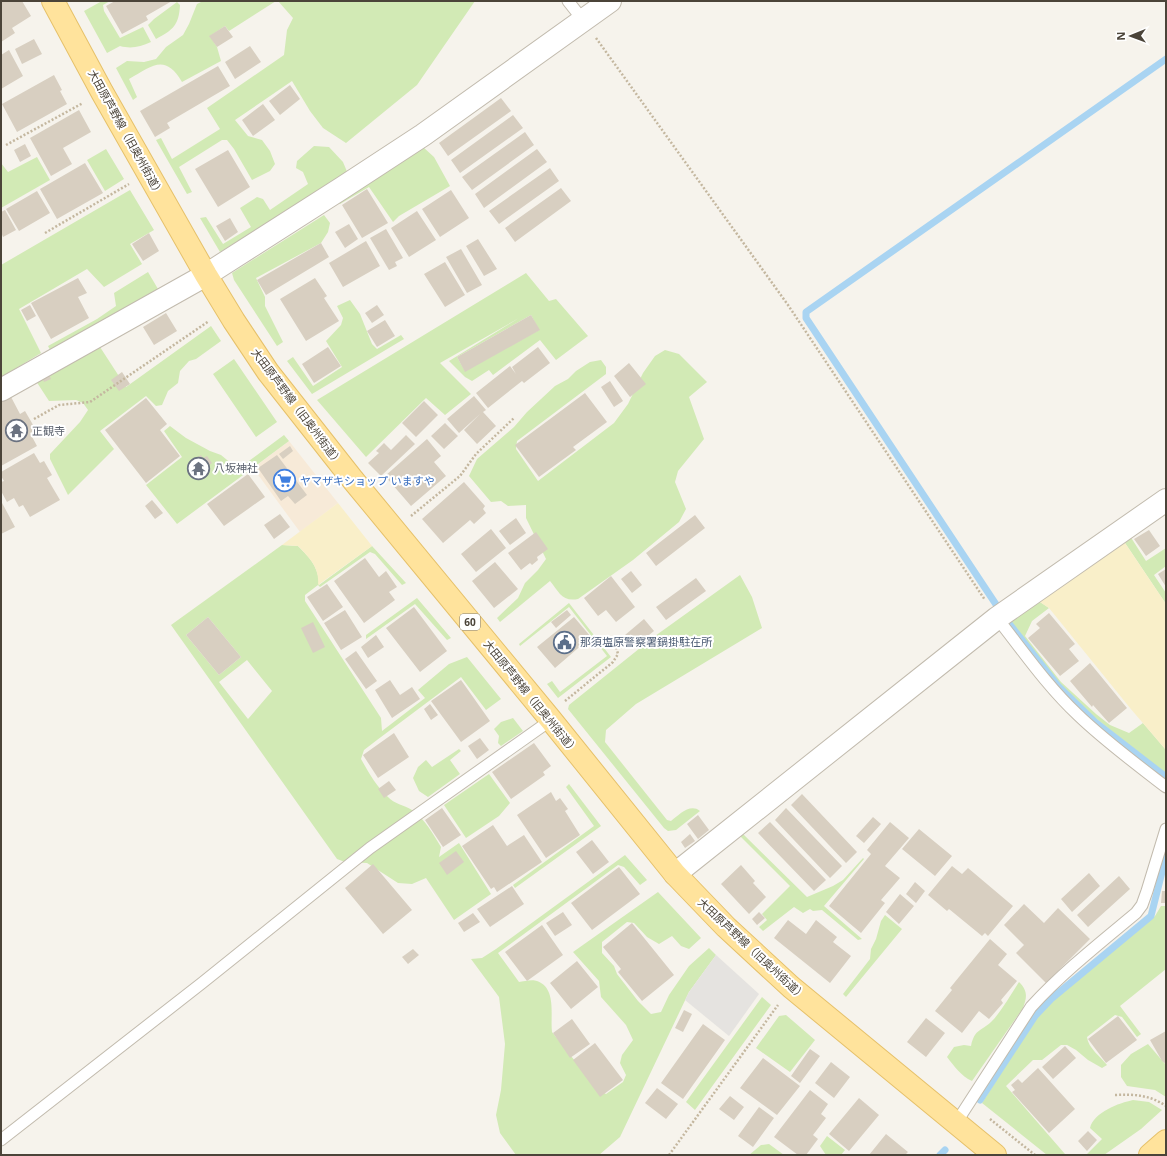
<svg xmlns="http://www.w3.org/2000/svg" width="1167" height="1156" font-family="'Open Sans','Noto Sans JP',sans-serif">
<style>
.commercial{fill:#f7ead8}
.green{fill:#d2eab5;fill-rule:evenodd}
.sand{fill:#f9efc9}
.parking{fill:#e5e3e0}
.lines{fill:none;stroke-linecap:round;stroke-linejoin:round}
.stream{stroke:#a9d4f2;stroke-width:7}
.building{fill:#d8cfc1}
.lane-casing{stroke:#c2bbae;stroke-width:13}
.street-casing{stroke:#c2bbae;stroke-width:24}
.primary-casing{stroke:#e6c16a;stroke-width:24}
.path{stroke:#c4b79f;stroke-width:2.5;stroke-dasharray:2 2;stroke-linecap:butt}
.lane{stroke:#fff;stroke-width:11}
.street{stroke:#fff;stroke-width:22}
.primary{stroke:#ffe39c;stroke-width:22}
.labels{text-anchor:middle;stroke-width:4;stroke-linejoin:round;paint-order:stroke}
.shield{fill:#fff;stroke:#817c74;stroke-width:1}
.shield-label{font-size:10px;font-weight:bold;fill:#4b4439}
.street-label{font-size:11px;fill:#4b4439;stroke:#fff}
.worship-label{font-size:11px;fill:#5b616d;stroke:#fff;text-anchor:start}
.shop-label{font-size:11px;fill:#366cbe;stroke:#fff;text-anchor:start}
.service-label{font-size:11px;fill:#4e5e75;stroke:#fff;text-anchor:start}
</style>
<rect width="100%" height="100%" fill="#f6f3ec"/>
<!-- commercial -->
<path class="commercial" d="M289,441L338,503L300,532L253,468Z"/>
<!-- green -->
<path class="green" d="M102,1H110L103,5L104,11L120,38L143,27L151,42C140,47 131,49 120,46L107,53L84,11Z
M203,1H276L229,31L225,26L210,36L217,47L221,61L182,82C165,53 152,66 129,79L137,97L133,100L116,68L127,61L144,62L156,59L166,47L183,35L189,24L197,4Z
M278,1H475L417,85L346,143L323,128L310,111L292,81L235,120L248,136L262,140L270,151L275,164L270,171L252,180L234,149L227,140H222L179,167L192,192L187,194L156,140L161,138L172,159L220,129L207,108L284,55L287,30L293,18Z
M177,2L180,5C179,25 173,30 156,39L148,25L154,19Z
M314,146L329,147L343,162L348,174L220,252L200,218L206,217L223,244L251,227L240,208L257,197L263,199L270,210L308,184L303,172L296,168L297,161Z
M423,147L434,157L450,186L399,216L393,222L369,187L340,204L338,202Z
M106,149L124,179L105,191L87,160Z
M37,157L50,180L1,208V163L8,172Z
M130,190L154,230L130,244L142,264L104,287L87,269L19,309L41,353L10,372L1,381V265Z
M324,215L330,223L328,232L321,243L256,278L265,297V306L283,342L277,346L234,280L232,273Z
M148,272L158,289L50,350L48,346L97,319L116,306L114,293Z
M526,273L549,301L556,299L588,336L556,360L540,340L493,375L489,370L472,381L465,377L449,361L519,318L440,363L471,394L445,415L426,398L366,457L317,400ZM531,315L539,330L465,371L457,357Z
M350,300L360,314L372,344L377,349L401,335L404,339L312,394L287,361L293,357L313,386L342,367L326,341L341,325L343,318L337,306Z
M211,326L221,341L196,359L189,361L180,371L178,383L168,391L162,405L156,406L146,396L100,431L114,449L68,495L50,459V454L80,422L88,410L83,403L76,400L49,401L36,381L95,344L100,347L126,387Z
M665,350L679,354L707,382L689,397L704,439L678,471L675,482L686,509L679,522L633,560L578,599C562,602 559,592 550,581L500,622L497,618L518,598L525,583L538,570L546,559L526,518V505L508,506L501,501L491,502L469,476L477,459L514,427L527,412L555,386L568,379L576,371L590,362L601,360L606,367V374L517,441L516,449L538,481L614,423L628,404L643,373L655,356Z
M234,359L277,422L256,437L213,374Z
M170,426L186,438L210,451L221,455L238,469L284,435L289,441L177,524L146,485L182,457L164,431Z
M1130,536L1146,561L1166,548V566L1154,575L1166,593V604L1123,540Z
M282,545L298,546C310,558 319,567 319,585L372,546L406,583L402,585L375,554L370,552L320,587L318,585L305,595V601L381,718L382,731L425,698L418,690L449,664L467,657L501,699L486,710L461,677L377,740L364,750L361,759C369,773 376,786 388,797C394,804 404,805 412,810C425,819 433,834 441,847L439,857L459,843L491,894L454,920L426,878L412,884L398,883L367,863L345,862L337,859L171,625ZM208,617L241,657L219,675L186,635ZM247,660L272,691L248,719L219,682Z
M740,575L752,597L762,628L636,704L606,730L605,742L667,820L671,821C679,815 690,803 700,811L676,830L668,831L664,828L568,709L569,705L655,636Z
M417,598L451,638L447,640L415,604L366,639V635Z
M1037,600L1049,608L1032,621L1025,636L1061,682L1096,714L1110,725L1129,733L1143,723L1166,750V774L1094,717L1060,684L1009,620Z
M569,603L611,657L558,698L547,684L552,681L560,692L607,656L569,607L520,646L519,644Z
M513,718L523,731L501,746L498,743L499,736L494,729L501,722Z
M459,749L461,751L450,760L460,774L428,797L419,791L413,778L418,767L426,760L432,767Z
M489,774L510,803L499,816L466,838L444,805Z
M569,784L601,826L515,888L513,885L594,826L566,787Z
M743,834L807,897L833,886L843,880L863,858L864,859L824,906L862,939L858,940L822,910L813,911L810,909L803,913L794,907L763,931L759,927L767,920L762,914L790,886L740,836Z
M625,855L647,880L640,885L624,867L618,865L498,953L519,982C524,981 533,979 537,981C557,988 550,1016 552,1032L598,1090L606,1094L623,1082L626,1075L620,1063L622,1055L633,1040L626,1025L601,997L599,981L573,952L658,892L701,938L689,949L681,946L672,936L659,944L647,937L634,923L627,922L602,942V953L614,966L617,974L638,1001L651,1014L661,1012L669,995L689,966L709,948L716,955L689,992L620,1137L599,1155H516L500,1133L496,1115L501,1090L505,1044L499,997L471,959L482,958L496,949Z
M1161,906H1166V969L1120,1006L1141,1034L1137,1037L1122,1017L1115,1015L1087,1037C1088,1048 1101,1057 1107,1065L1102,1068L1088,1060L1076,1050L1067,1045H1061L1042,1060H1033L1006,1086L1065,1154L1070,1155H1047L982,1103L1036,1018L1051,1002L1155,916Z
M885,915L902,929L846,997L843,994L870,959L871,949L876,939L881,921Z
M1019,982C1028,991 1027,997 1023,1008L972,1081C961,1076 954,1066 947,1057L954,1047L964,1045L971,1046C975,1028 981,1032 992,1021C1001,1012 1012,993 1019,982Z
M762,997L771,1005L695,1110L686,1102Z
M786,1015L815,1040L790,1072L756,1048L779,1016Z
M1148,1044L1166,1065V1097L1155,1090L1127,1086L1121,1077V1065L1131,1054Z
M1133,1100L1149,1102L1162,1110L1141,1129L1104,1155H1076L1087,1154L1102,1139L1090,1128C1094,1112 1119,1103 1133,1100Z
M827,1136L845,1150L841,1155H826L820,1146Z
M769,1144L784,1155H749L761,1145Z"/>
<!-- sand -->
<path class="sand" d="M338,503L372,546L318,585C320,568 309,557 298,546L282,545Z
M1123,540L1166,604V750L1130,708L1049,608L1037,600Z"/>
<!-- parking -->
<path class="parking" d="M716,955L759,994L729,1036L685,1000L689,992Z"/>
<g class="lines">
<!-- stream -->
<path class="stream" d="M1166,59L806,312V318L1007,621L1058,686L1095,722L1166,777
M980,1100L1035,1016L1051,999L1151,916L1166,856
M940,1155L945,1150"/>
</g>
<!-- building -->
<path class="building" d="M1,1H22L31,16L12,28L15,33L1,42Z
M115,1H172L146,16L148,20L122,34L106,6Z
M225,26L233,37L217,47L209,36Z
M34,39L42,54L22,64L15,49Z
M250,46L261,62L235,79L225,62Z
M9,50L23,76L1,89V55Z
M218,66L230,86L167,123L170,128L155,137L140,111Z
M54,75L62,90L60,91L67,104L17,132L2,104Z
M290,85L300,99L280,115L269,101Z
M501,98L511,111L448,156L439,143Z
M263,104L275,120L253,136L242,120Z
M79,110L91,132L63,148L72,164L51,176L30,138Z
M513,115L523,128L460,173L451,160Z
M525,132L534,145L472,190L462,177Z
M25,144L31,156L20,162L14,150Z
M537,149L547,162L484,208L475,194Z
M228,150L250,187L218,207L195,169Z
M85,163L103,193L57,219L40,189Z
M550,168L559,181L499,224L489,211Z
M561,188L571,201L515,242L505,228Z
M367,189L388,223L362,238L342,205Z
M451,190L469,218L440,237L422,209Z
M37,191L50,213L19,231L6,209Z
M5,210L16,230L3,237L1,232V212Z
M417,211L436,240L409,257L391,228Z
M230,218L238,232L225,241L216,226Z
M349,224L358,239L345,248L335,232Z
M386,229L403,258L395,262L397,266L389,270L370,238Z
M149,233L159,251L143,261L132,244Z
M478,239L497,269L484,276L466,246Z
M366,241L380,266L343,287L329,263Z
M321,243L329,257L266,295L257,280Z
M461,249L482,285L467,293L446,257Z
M445,262L465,295L445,307L424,274Z
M78,278L87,293L78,297L89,318L51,339L31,303Z
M315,278L327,296L324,298L339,321L306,341L280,299Z
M30,305L36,316L27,321L21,310Z
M377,305L384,315L372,323L365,313Z
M166,313L177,331L154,345L143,327Z
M531,315L540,330L465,372L457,357Z
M385,320L395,336L377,347L367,331Z
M328,347L341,366L314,383L302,364Z
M538,347L550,363L524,383L522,381L488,408L476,393L510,366L516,374L512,367Z
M629,363L646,384L630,397L614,376Z
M48,372L51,379L44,382L41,375Z
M122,372L130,384L119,391L111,380Z
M610,381L623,401L614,407L601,387Z
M585,393L607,422L573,447L576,450L539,477L515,445Z
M10,395L20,414L25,411L36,430L30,433L37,446L1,466V400Z
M474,396L486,410L483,412L496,426L477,444L464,430L480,414L459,433L447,419Z
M146,398L167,424L160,430L180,456L146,483L105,430Z
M424,401L438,415L416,437L402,423Z
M445,423L458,436L444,449L431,436Z
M406,435L415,444L381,476L368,463L379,453L376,451L384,443L391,450Z
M427,439L441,456L434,462L446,476L411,506L385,476Z
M290,446L293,451L283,459L279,454Z
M34,453L40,463L44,461L52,475L47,478L60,500L30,517L23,505L19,507L14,498L7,502L1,491V482L4,481L1,476V472Z
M201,455L203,458L207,456L212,463L208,466L211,470L198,480L187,465Z
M277,455L307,495L295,504L288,496L281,501L258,468Z
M248,474L265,497L224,526L207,504Z
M464,482L485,506L483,509L486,513L474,524L470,520L443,543L422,519Z
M152,500L163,513L155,519L145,506Z
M1,501L15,527L1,534Z
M280,514L290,527L274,539L264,525Z
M695,515L705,528L656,566L646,553Z
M516,518L526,533L510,545L499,531Z
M491,529L506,548L476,572L461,554Z
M1149,530L1160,546L1146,556L1134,539Z
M536,532L548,549L537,557L538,560L532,565L530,563L521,570L508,553Z
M365,558L379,577L386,571L397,587L389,592L395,600L364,623L334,581Z
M495,562L518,589L494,608L472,581Z
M1166,569V587L1158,574Z
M631,571L642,585L632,593L621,579Z
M611,576L635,607L616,622L606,610L598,616L584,598Z
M696,578L706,591L666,620L656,607Z
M327,584L343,607L323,621L307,597Z
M414,607L447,651L420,672L386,628Z
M345,610L362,637L341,650L324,623Z
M567,610L571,615L556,628L551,622Z
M1049,613L1075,644L1069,649L1079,661L1060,676L1028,638L1040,628L1036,624Z
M208,617L241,657L219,675L186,635Z
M574,617L591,637L555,668L537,647Z
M644,619L654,631L634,647L625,635Z
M313,622L325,647L313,653L301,628Z
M376,635L384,647L368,658L361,647Z
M356,651L377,681L366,689L345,659Z
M1090,663L1127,708L1109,723L1093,705L1092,707L1070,681Z
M390,680L400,695L412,687L420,699L392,718L375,690Z
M461,680L490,721L461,742L431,701Z
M430,704L438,715L431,720L424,709Z
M394,733L409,757L378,778L363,755Z
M480,738L489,750L477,759L468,746Z
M534,743L551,766L543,772L545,775L511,799L492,772Z
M389,781L396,790L384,798L378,789Z
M551,792L556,801L560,798L568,809L565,811L580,835L546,858L517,815Z
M802,794L857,852L846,863L791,805Z
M442,808L461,835L443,847L425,820Z
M786,808L842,866L830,878L775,820Z
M698,815L709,830L698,839L687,824Z
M873,817L881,824L864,843L856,836Z
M770,822L826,880L814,891L758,833Z
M890,822L909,838L885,866L900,878L881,900L885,903L861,933L829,906L871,854L867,850Z
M493,825L507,846L524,835L542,862L497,892L494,887L491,889L462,846Z
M919,829L952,856L935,876L902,849Z
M690,834L695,841L685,848L681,842Z
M592,840L609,862L593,874L576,852Z
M456,851L464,862L447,875L439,863Z
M373,864L412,910L383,934L345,888Z
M741,865L755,881L753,883L766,897L749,914L721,884Z
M952,866L962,874L968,868L1013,906L988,936L985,933L982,936L949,909L947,911L928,895Z
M619,867L640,894L592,930L571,903Z
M1089,873L1100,886L1072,912L1061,899Z
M1119,876L1130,889L1088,927L1077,915Z
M915,882L925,891L916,903L906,894Z
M512,886L524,904L490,927L477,909Z
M1162,891H1166V903H1161Z
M900,894L914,906L899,924L886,912Z
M1024,904L1044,923L1058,908L1090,939L1046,983L1016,953L1024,945L1004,925Z
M563,912L572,925L555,936L546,923Z
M759,912L765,918L757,925L752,919Z
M473,913L480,922L464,932L458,923Z
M788,920L806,934L816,920L837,937L833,942L851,956L830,983L774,938Z
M632,923L674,975L642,1001L618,972L621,969L603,947Z
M542,925L563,955L527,981L505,952Z
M990,939L1007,954L998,965L1017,981L1001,1000L1003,1003L989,1019L979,1011L962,1033L935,1011L952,990L950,988Z
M413,949L419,955L408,964L402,957Z
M577,961L598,987L571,1009L550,983Z
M684,1010L692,1014L683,1032L675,1028Z
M1118,1016L1137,1040L1106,1063L1088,1039Z
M926,1018L945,1033L926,1057L907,1042Z
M572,1019L590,1044L570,1058L553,1033Z
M703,1024L725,1040L683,1099L661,1083Z
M1166,1031V1064L1162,1061L1150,1040Z
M595,1043L623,1080L600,1097L573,1060Z
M1065,1046L1076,1058L1053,1079L1042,1067Z
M810,1049L820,1056L800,1083L791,1076Z
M763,1058L800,1086L777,1115L740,1088Z
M831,1062L850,1077L834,1098L815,1083Z
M1038,1068L1075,1109L1049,1133L1012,1092L1015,1090L1011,1085L1018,1079L1022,1083Z
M657,1088L678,1104L666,1119L645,1103Z
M810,1090L828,1104L821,1114L826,1118L813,1135L818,1139L806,1155H798L774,1137Z
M730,1096L744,1107L734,1120L719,1109Z
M859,1098L879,1115L849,1151L829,1134Z
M759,1107L774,1118L753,1147L738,1136Z
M1088,1131L1097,1140L1087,1151L1078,1141Z
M886,1134L908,1152L905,1155H869Z"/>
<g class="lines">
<defs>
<path id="lane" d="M568,1L583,20
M997,618C1023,651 1047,686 1078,715C1105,741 1136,764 1166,787
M956,1123L1031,1007C1063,972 1100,943 1136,913L1142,905L1147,891L1166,829
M1,1140L202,983L370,848L551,720"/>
<path id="street" d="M1,390L206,275L342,188L423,135L610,1
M675,874L997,618L1166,500"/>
<path id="primary" d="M53,1L102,92L148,173L206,275L234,321L268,372L353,480L551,720L675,874L726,927L791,987L995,1155
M1150,1155L1166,1141"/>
</defs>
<!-- lane casing -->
<use href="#lane" class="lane-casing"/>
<!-- street casing -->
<use href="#street" class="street-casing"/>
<!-- primary casing -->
<use href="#primary" class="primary-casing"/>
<!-- path -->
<path class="path" d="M596,38L788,305L985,600
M6,145L83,103
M45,233L129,184
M34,419L59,405L90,402L209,321
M411,516L460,476L476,454L514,418
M565,701L613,662L618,654L615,643
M1115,1095C1134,1094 1150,1095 1166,1106
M990,1119L1035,1155
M669,1155L778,1005"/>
<!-- lane -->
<use href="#lane" class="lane"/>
<!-- street -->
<use href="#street" class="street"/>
<!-- primary -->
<use href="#primary" class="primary"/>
</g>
<!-- icons -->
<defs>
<symbol id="temple-ring" viewBox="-11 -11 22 22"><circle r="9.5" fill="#fff" stroke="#6b7280" stroke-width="1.5"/><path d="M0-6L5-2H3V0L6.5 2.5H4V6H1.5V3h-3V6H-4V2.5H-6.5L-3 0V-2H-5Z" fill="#6b7280"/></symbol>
<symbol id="supermarket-ring" viewBox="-11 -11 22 22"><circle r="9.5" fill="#fff" stroke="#3f7fe0" stroke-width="1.5"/><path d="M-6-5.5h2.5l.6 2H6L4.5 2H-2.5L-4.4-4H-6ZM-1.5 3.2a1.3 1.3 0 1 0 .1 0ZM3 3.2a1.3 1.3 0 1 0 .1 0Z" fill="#3f7fe0"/></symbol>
<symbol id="civic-ring" viewBox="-11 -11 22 22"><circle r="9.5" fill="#fff" stroke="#5c6f8a" stroke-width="1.5"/><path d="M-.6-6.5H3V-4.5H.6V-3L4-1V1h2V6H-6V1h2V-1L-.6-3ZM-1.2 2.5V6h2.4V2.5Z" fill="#5c6f8a"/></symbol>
</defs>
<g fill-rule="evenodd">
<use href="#temple-ring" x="4" y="418" width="25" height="25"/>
<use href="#temple-ring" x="186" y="456" width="25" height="25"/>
<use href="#supermarket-ring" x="272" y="468" width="25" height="25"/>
<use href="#civic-ring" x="552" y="630" width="25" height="25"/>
</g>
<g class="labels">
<!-- shield labels -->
<rect class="shield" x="460" y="614" width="20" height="16" rx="3"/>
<g class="shield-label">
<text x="470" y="626">60</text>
</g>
<!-- street labels -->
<g class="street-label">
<text transform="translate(126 133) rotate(61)" y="4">大田原芦野線（旧奥州街道）</text>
<text transform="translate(297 407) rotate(53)" y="4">大田原芦野線（旧奥州街道）</text>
<text transform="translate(531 697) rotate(51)" y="4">大田原芦野線（旧奥州街道）</text>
<text transform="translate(752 949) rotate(43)" y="4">大田原芦野線（旧奥州街道）</text>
</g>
<!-- worship labels -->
<g class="worship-label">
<text x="32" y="435">正観寺</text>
<text x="214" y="472">八坂神社</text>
</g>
<!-- shop labels -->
<g class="shop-label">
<text x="300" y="485">ヤマザキショップ いますや</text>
</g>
<!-- service labels -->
<g class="service-label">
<text x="580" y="646">那須塩原警察署鍋掛駐在所</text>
</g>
</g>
<!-- border -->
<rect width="1167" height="1156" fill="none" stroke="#4b4439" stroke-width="4"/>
<!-- north arrow -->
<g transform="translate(1131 36) rotate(269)" stroke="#ffffff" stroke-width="3" paint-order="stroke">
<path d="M0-3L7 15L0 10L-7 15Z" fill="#4b4439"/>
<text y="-6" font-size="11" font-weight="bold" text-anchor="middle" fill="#4b4439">N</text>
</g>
</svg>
